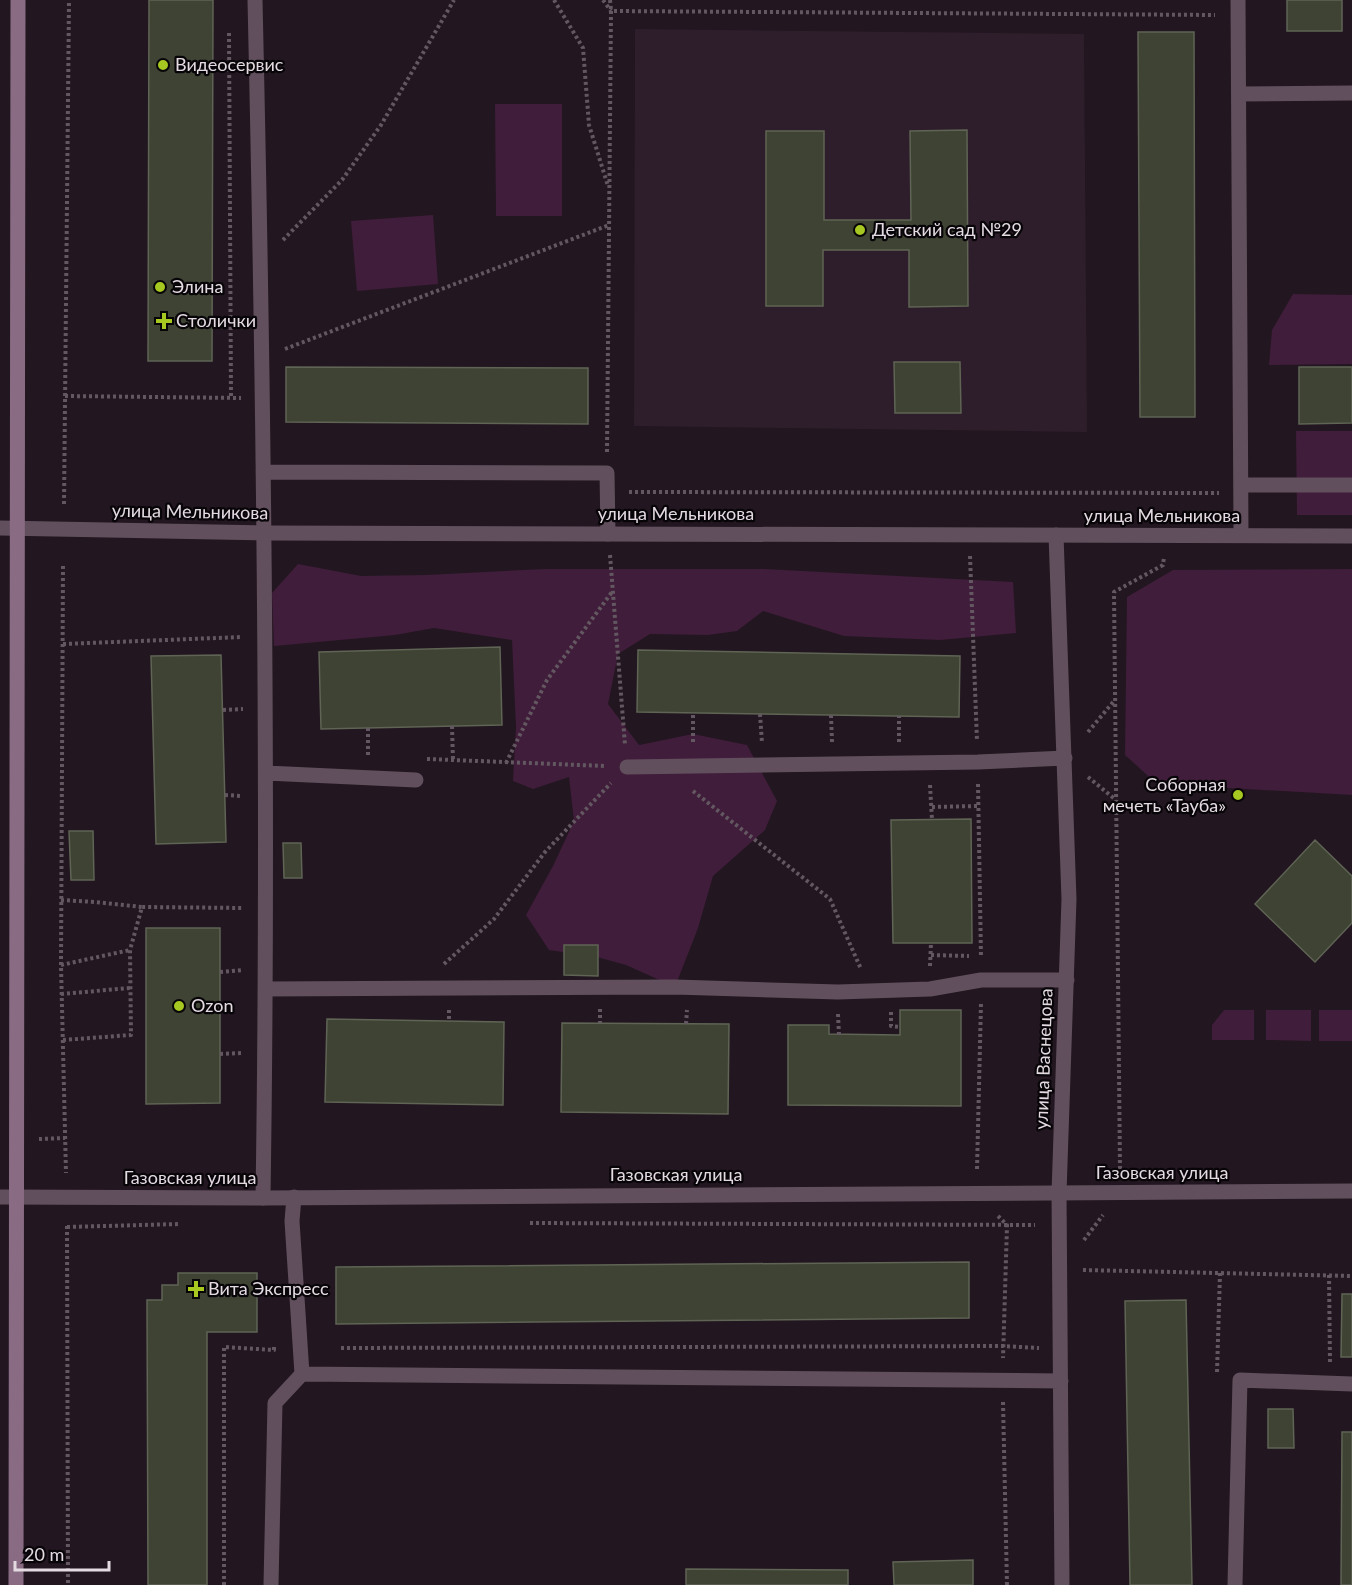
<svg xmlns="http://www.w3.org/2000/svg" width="1352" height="1585" font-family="Lato,sans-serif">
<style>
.built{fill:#2e1e2b}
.green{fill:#401d3a}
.building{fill:#3e4334;stroke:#5f6454;stroke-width:1.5}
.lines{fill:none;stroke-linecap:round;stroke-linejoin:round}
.path{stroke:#635861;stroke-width:4;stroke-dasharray:3 3;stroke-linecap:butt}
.lane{stroke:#614f5d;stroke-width:15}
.street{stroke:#614f5d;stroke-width:15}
.secondary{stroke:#896c83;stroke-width:15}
.poi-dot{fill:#a6c821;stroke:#080508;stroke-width:2}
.labels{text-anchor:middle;stroke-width:4.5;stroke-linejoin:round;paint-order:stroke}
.poi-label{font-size:18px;fill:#e4dbe2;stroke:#080508;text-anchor:start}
.street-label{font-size:18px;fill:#e4dbe2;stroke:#080508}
</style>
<rect width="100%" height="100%" fill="#221620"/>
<!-- built -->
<path class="built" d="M635,29L1084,34L1087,432L634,426Z"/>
<!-- green -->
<path class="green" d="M495,104H562V216H496Z
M433,215L438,284L357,291L351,221Z
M1293,294L1352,295V364L1269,365L1272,330Z
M1296,431H1352V515H1297Z
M298,564L361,576L426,575L545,569H764L1013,582L1016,633L940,640L844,636L763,611L737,631L708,635L650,634L618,654L608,704L639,745L693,734L747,745L777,801L765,830L713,876L698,928L675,987L626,965L597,957L549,950L526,915L553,866L574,821L569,777L533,789L513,781L516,727L512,640L434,628L395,635L274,646L272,593Z
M1352,569V795L1157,784L1125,755L1127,597L1173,570Z
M1224,1010H1254V1040H1212V1025Z
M1266,1010H1311V1041L1266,1040Z
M1319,1010H1352V1041H1319Z"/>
<!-- building -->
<path class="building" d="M149,0H213L212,361H148Z
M1287,0H1342V31H1287Z
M1138,32H1194L1195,417H1140Z
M967,130L968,306L909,307V250H823V306H766V131H824V220H911L910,131Z
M894,362H960L961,413H895Z
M286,367L588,368V424L286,422Z
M1299,367H1352V423L1299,424Z
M500,647L502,725L321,729L319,652Z
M638,650L960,656L959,717L637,712Z
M221,655L226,842L156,844L151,656Z
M971,819L972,943H893L891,820Z
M69,831H93L94,880H71Z
M1315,840L1352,876V923L1315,962L1255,904Z
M283,843H301L302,878H284Z
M146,928H220V1103L146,1104Z
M564,945H598V976L564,975Z
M900,1010H961V1106L788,1105V1025H829V1034L900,1035Z
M327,1019L504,1022L503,1105L325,1102Z
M562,1023L729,1024L728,1114L561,1112Z
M969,1262V1318L336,1324V1267Z
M178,1273H257V1332H207V1585H148L147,1300H162V1285H178Z
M1342,1294H1352V1357H1341Z
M1186,1300L1192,1585H1130L1125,1301Z
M1268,1409H1293L1294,1448H1268Z
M1342,1432H1352V1585H1341Z
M973,1560V1585H894L893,1562Z
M686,1569L848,1570V1585H686Z"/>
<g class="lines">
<!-- path -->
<path class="path" d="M554,0L583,48L589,125L608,186
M603,0L611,11
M610,0L611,10
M229,33L231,398
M283,240L342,180L381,125L454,0
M285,349L609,225
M65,396L241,398
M607,452L611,11L1215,15
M629,492L1219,493
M64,504L69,0
M610,555L625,745
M970,556L977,741
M63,566L61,965L66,1173
M63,644L242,637
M223,710L243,709
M760,714L762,743
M831,715L832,742
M452,726L453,760
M368,728V755
M1088,732L1114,701
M693,742V713
M899,742V716
M427,759L605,766
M506,763L547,680L612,592
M1088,777L1116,800
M978,784L981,957
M930,785L932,820
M693,791L830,899L861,969
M225,795L242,796
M932,807L979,806
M61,900L95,902L142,907
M931,955L969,956
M444,964L494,919L545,852L611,783
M61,965L130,950
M930,966L931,943
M220,972L243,970
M61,994L130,988
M600,1009V1023
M449,1010V1021
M891,1012V1026L900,1027
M838,1014L839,1035
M686,1024L687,1010
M63,1040L131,1035L130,950L142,907L244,908
M220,1054L243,1053
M39,1139L65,1138
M977,1169L981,1003
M1120,1169L1114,592L1163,565L1164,557
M998,1216L1007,1225L1003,1358
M530,1223L1035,1225
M67,1226L68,1585
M67,1227L180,1224
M1084,1240L1103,1215
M1083,1270L1352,1276
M1329,1275L1330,1362
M341,1348L1003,1346L1039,1348
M1217,1372L1220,1273
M1003,1402L1007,1585
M224,1585V1347L274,1350V1346"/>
<!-- lane -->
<path class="lane" d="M255,0C264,399 269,799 263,1198
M1238,0L1241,535
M1239,94L1352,93
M263,472L607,473L608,534
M1241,485H1352
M1056,535L1069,899L1059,1193L1062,1585
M627,767L978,762L1065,758
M266,773L416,780
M266,989L675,987L838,992L930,989L981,980H1067
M302,1374L1061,1381
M271,1585L275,1403L302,1374L292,1221L294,1197
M1235,1585L1240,1380L1352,1384"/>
<!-- street -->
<path class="street" d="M0,528L264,533L1352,536
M0,1197L263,1198L1352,1191"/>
<!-- secondary -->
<path class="secondary" d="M16,1585L18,0"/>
</g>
<!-- markers -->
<g class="poi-dot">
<circle cx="163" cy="65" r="6"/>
<circle cx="860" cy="230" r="6"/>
<circle cx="160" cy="287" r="6"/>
<path d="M161 312h6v6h6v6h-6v6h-6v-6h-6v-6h6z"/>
<circle cx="1238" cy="795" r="6"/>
<circle cx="179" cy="1006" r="6"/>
<path d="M193 1280h6v6h6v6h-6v6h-6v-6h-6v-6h6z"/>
</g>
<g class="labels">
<!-- poi labels -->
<g class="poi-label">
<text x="175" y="71">Видеосервис</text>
<text x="872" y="236">Детский сад №29</text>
<text x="172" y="293">Элина</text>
<text x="176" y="327">Столички</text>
<text x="1226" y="791" text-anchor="end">Соборная<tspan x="1226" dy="21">мечеть «Тауба»</tspan></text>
<text x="191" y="1012">Ozon</text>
<text x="208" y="1295">Вита Экспресс</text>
</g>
<!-- street labels -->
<g class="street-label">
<text transform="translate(190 512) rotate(1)" y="6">улица Мельникова</text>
<text x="676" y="520">улица Мельникова</text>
<text x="1162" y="522">улица Мельникова</text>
<text transform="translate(1044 1059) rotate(-88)" y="6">улица Васнецова</text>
<text x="1162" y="1179">Газовская улица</text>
<text x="676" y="1181">Газовская улица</text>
<text x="190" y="1184">Газовская улица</text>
</g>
</g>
<!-- scale -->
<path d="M15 1561v9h94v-9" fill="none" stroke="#e4dbe2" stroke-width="3"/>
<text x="24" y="1561" font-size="18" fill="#e4dbe2" stroke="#080508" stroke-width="4.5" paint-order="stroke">20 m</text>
</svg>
